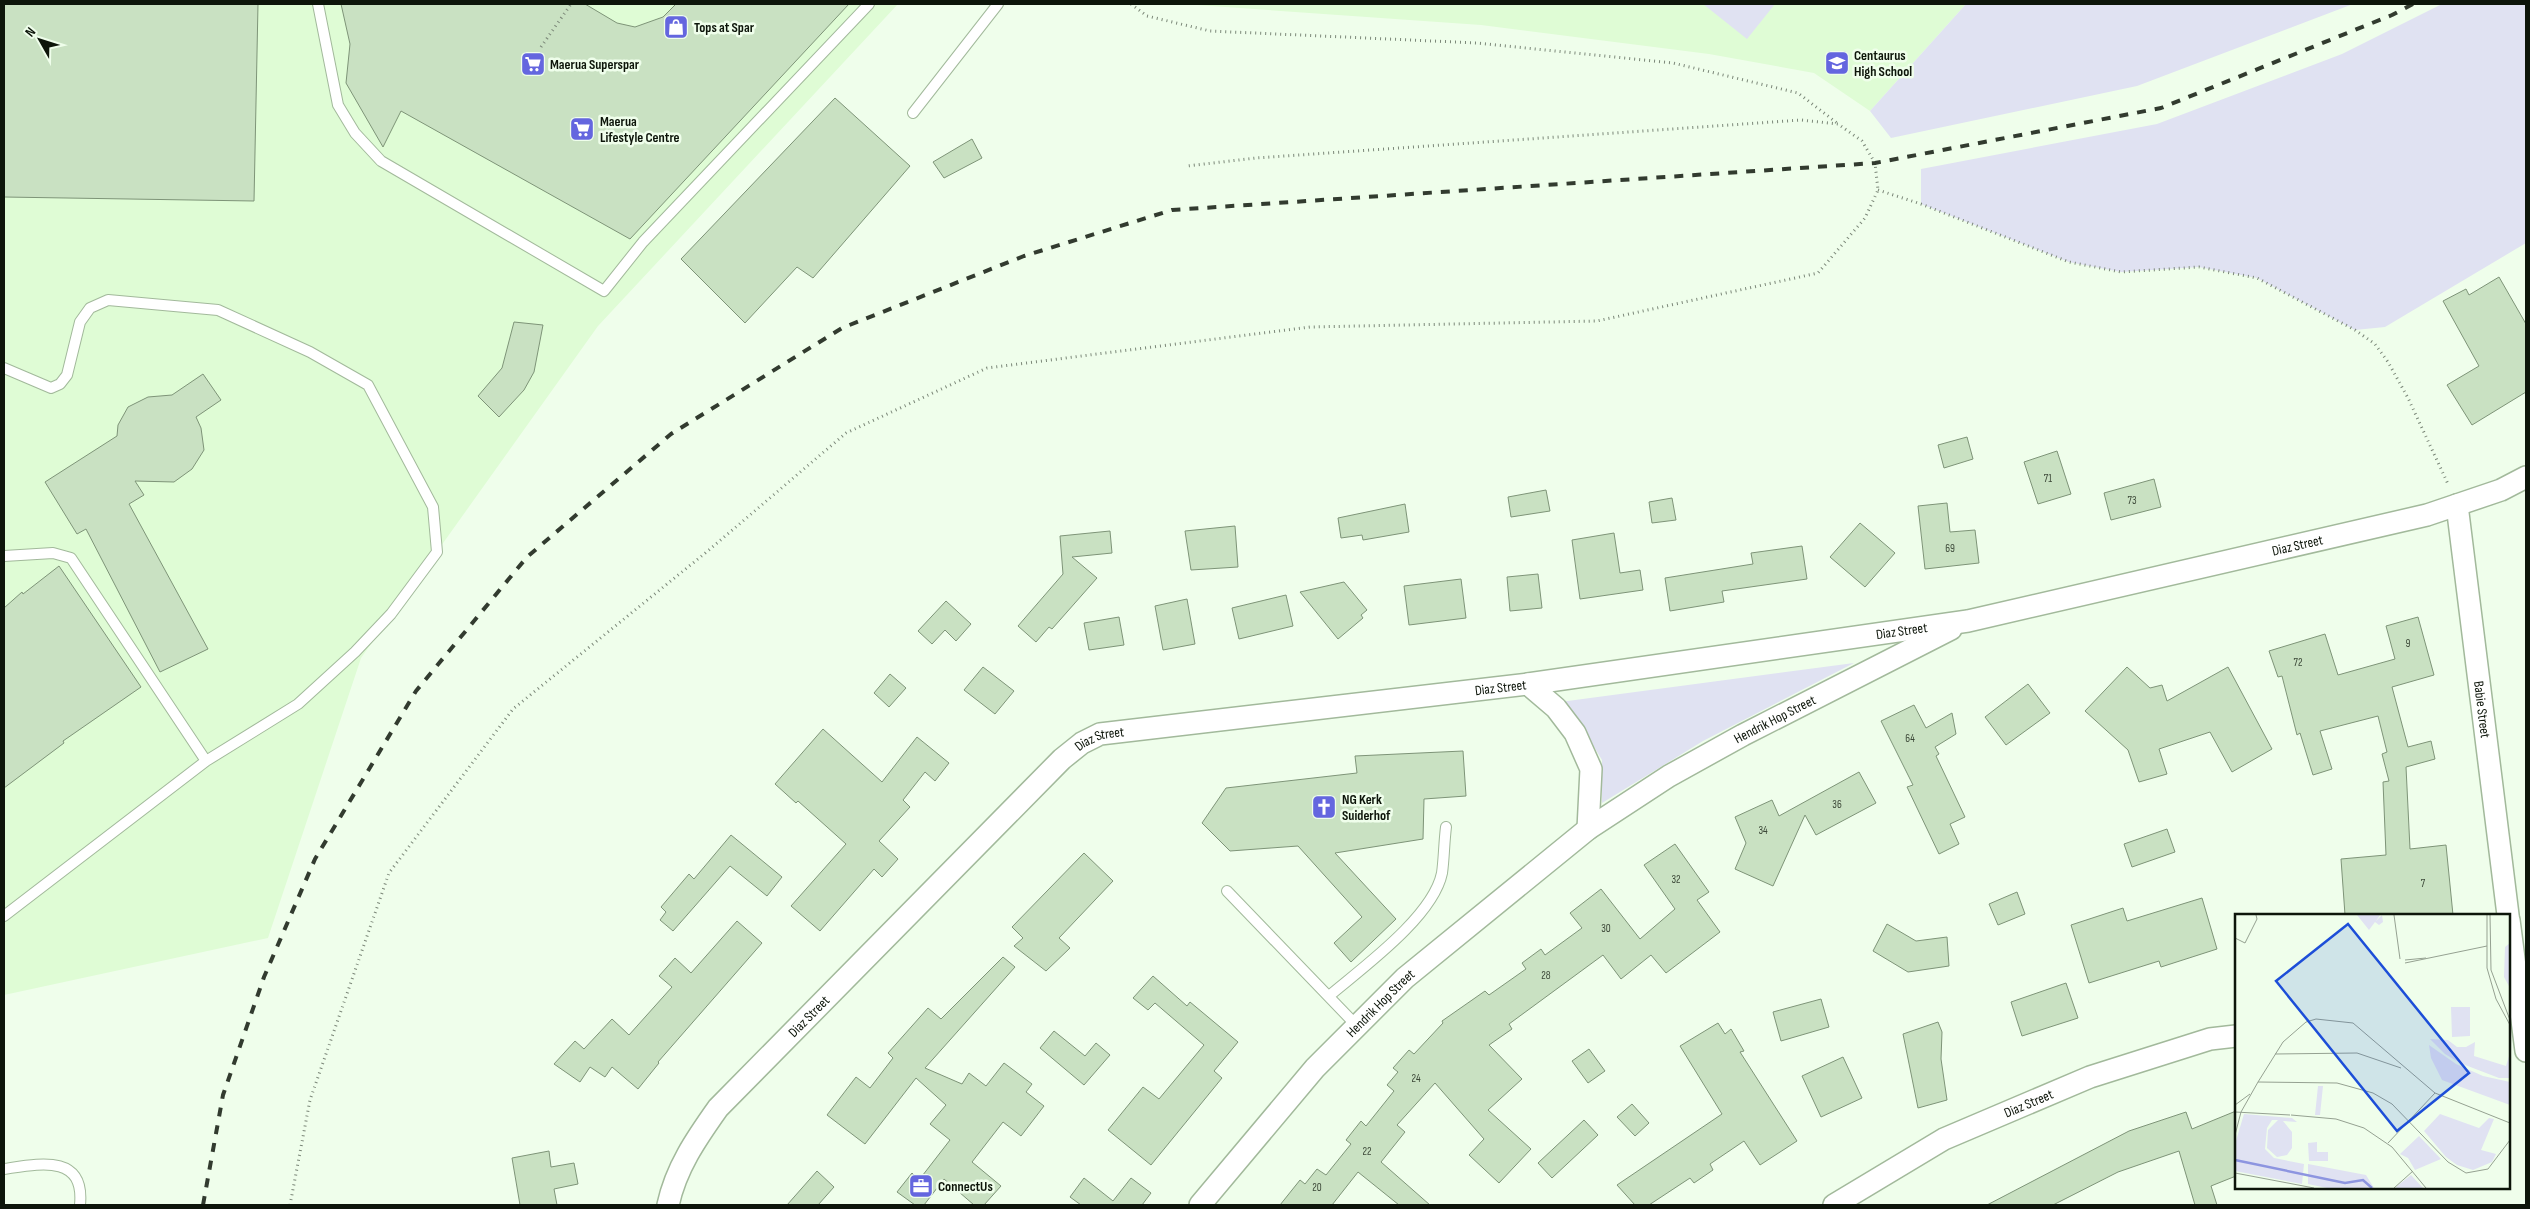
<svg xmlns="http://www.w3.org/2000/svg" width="2530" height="1209" font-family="'Sofia Sans Condensed',sans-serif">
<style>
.built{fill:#dffcd5}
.green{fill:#e0e2f2}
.building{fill:#c9e1c2;stroke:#7e9478}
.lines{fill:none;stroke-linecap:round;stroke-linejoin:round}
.service-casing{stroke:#a2b99b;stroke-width:12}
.minor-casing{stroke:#a2b99b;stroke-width:24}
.path{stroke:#7b8778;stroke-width:3;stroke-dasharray:1 4;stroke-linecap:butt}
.service{stroke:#fff;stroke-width:10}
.minor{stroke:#fff;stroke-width:21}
.rail{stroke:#323b2f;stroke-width:4;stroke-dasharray:9 9;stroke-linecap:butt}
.labels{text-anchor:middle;stroke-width:5;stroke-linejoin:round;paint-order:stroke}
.number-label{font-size:11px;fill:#3c4838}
.poi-label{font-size:14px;font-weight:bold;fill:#0d150a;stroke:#effeeb;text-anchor:start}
.street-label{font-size:14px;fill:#0d150a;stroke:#effeeb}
.inset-river{fill:none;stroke:#8d95e0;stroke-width:2.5}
.inset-road{fill:none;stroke:#95a191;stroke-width:1}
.view{fill:#1d4ed8;fill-opacity:0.15;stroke:#1d4ed8;stroke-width:2.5}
.inset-edge{fill:none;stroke:#0d150a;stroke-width:2.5}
</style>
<rect width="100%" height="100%" fill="#effeeb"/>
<!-- built -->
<path class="built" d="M4,4H898L598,326L361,658L268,938L4,995Z
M1183,4H1966L1870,111L1814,73L1709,54L1481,25Z"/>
<!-- green -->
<path class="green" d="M1703,4H1775L1747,39Z
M1966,4H2353L2137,86L1891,138L1870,111Z
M2442,4H2526V243L2385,327L2355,330L2257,278L2199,267L2121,272L2069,262L1921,204V169L2157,124L2342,54Z
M1854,663L1703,741L1602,803V760L1573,712L1560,702Z"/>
<!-- building -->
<path class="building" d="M4,4H258L254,201L4,197Z
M341,4H585L617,23L635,27L663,17L676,4H849L630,239L401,111L383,147L346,83L350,44Z
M835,98L910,166L813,278L797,267L745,323L681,259Z
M972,139L982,158L944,178L933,162Z
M2499,277L2526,324V392L2472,425L2447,385L2479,366L2443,301L2466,289L2469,295Z
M514,322L543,325L534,372L524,390L499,417L478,396L502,368Z
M203,374L221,400L196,417L201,428L204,450L192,469L174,482L135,481L144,495L129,504L208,649L160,672L86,529L77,534L45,482L117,436L118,425L128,407L148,397L172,395Z
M1967,437L1973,459L1944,468L1938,445Z
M2057,451L2071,494L2038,504L2024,462Z
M2154,479L2161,507L2111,520L2104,493Z
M1546,490L1550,511L1511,517L1508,497Z
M1672,498L1676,520L1652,523L1649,502Z
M1947,503L1950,532L1975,530L1979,563L1925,569L1918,506Z
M1405,504L1409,532L1363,540L1362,535L1341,538L1338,518Z
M1860,523L1895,553L1865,587L1830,557Z
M1235,526L1238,567L1191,570L1185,531Z
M1110,531L1112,553L1072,557L1097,578L1052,629L1049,627L1036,642L1018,626L1063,574L1060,536Z
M1614,533L1620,573L1640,570L1643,590L1580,599L1572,540Z
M1802,546L1807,579L1722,591L1724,602L1670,611L1665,578L1753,564L1751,553Z
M59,566L141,687L63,741L64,743L4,788V608L22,592L23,594Z
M1538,574L1542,608L1510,611L1507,577Z
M1461,579L1466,618L1409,625L1404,586Z
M1344,582L1367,610L1361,615L1363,618L1338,639L1300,592Z
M1286,595L1293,626L1239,639L1232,608Z
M1187,599L1195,644L1163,650L1155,606Z
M946,601L971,624L956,641L945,630L932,644L918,631Z
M1119,617L1124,645L1089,650L1084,623Z
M2418,617L2434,675L2392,687L2408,747L2431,741L2435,759L2406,767L2410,849L2446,845L2453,915H2345L2341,859L2386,855L2383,782L2389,781L2382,754L2387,752L2378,716L2320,731L2332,769L2313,775L2300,733L2297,735L2282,676L2278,677L2269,651L2325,634L2338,675L2395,659L2386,626Z
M983,667L1014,691L995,714L964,690Z
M2127,667L2150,688L2162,685L2167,701L2228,667L2272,749L2232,772L2210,732L2159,749L2167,774L2139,782L2128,750L2085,711Z
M890,674L906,688L889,707L874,693Z
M2028,684L2050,713L2006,745L1985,717Z
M1914,705L1926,728L1952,713L1956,734L1935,747L1939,754L1936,756L1965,817L1950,824L1959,844L1939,854L1907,787L1913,785L1881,721Z
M823,729L882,782L917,737L949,763L935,781L925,772L903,800L910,807L879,841L898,859L882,877L874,869L820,931L791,906L846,844L798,801L796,803L775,784Z
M1463,751L1466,796L1424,799L1423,839L1335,853L1396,919L1351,962L1334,943L1362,917L1298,846L1230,851L1202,823L1226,788L1357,773L1355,756Z
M1859,772L1876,803L1816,835L1805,815L1773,886L1735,869L1746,843L1735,817L1772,800L1779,816Z
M2167,829L2175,852L2132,867L2124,844Z
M731,835L782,877L767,896L730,866L673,931L660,920L666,912L661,907L689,874L694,879Z
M1675,844L1709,892L1697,900L1720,932L1666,973L1651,955L1621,979L1603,955L1509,1024L1512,1029L1489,1045L1522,1079L1488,1110L1531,1149L1499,1183L1469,1155L1484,1139L1435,1083L1397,1125L1405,1132L1381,1162L1430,1205H1399L1358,1172L1332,1205H1280L1300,1180L1305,1184L1317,1169L1326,1175L1351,1144L1346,1140L1361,1121L1366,1126L1394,1091L1387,1085L1398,1072L1393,1068L1409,1050L1414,1054L1443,1023L1442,1021L1485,991L1489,995L1526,969L1522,963L1541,949L1545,955L1582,928L1570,913L1601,889L1640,939L1675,909L1644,865Z
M1084,853L1113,881L1059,938L1070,948L1046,971L1014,946L1023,938L1012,927Z
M2017,892L2025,914L1998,925L1989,904Z
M2202,898L2217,949L2161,967L2159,961L2089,983L2071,925L2123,908L2127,921Z
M737,921L762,943L658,1062L659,1063L638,1089L612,1067L605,1077L590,1067L580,1082L554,1064L575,1041L584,1049L612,1019L629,1035L672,987L659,976L675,958L691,973Z
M1887,924L1916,941L1947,937L1949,966L1908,972L1873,951Z
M1003,957L1015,967L925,1068L962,1084L969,1073L986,1086L1004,1063L1032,1084L1026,1092L1044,1106L1021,1136L1003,1122L972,1162L1001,1186L984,1205H974L944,1179L924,1205H915L897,1192L912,1173L919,1180L950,1140L930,1124L946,1105L916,1078L865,1144L827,1115L856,1077L870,1088L893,1058L888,1053L928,1008L941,1019Z
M1153,976L1187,1006L1190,1002L1238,1042L1214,1071L1222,1078L1151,1165L1108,1130L1143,1087L1159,1099L1204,1045L1155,1003L1148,1010L1133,998Z
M2066,983L2078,1018L2022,1036L2011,1002Z
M1821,999L1829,1027L1781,1041L1773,1012Z
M1938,1022L1942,1032L1941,1059L1947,1100L1918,1108L1903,1034Z
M1718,1023L1725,1034L1731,1029L1744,1051L1740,1052L1797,1141L1760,1165L1744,1141L1710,1164L1713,1170L1694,1183L1690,1178L1649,1205H1635L1617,1185L1722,1114L1680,1046Z
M1054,1031L1085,1056L1096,1043L1110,1055L1084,1085L1040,1048Z
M1589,1049L1605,1071L1588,1083L1572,1061Z
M1843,1057L1862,1098L1821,1117L1802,1076Z
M1632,1104L1649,1123L1635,1136L1617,1117Z
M2236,1111V1176L2211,1186L2217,1205H2195L2179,1151L2118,1172L2053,1205H1987L2129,1131L2186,1112L2192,1129Z
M1584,1120L1598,1135L1552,1178L1538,1163Z
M549,1151L551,1167L574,1163L578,1184L554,1189L557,1205H520L512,1158Z
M817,1171L834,1187L818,1205H787Z
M1084,1178L1113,1201L1131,1178L1151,1193L1142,1205H1081L1070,1197Z"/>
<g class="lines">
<defs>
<path id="service" d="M318,4L338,105L355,133L381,161L604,291L643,242L869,4
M913,113L998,4
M4,368L51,388L60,384L67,375L80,322L90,308L108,300L218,310L310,352L368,385L433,507L437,552L391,614L355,652L298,704L206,761L4,916
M4,556L53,553L71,558L206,761
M1227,891L1357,1026
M1329,996C1362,968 1433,917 1442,873C1444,859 1444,843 1446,827
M4,1169C38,1164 85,1153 80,1205"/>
<g id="minor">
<path id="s1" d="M2457,505L2508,915"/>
<path d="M1528,684L1556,708L1575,733L1591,769L1588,829"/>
<path d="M2509,920L2526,1051"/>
<path id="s2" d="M668,1205C676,1168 696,1139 718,1108L1062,759L1082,743L1100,734L1528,684L1968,621L2427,515L2501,490L2526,477"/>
<path id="s3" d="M1200,1205L1315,1068L1405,978L1588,829L1669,776L1743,735L1951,629"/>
<path id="s4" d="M1834,1205L1944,1139L2090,1077L2210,1039L2236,1036"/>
</g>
</defs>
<!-- service casing -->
<use href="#service" class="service-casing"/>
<!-- minor casing -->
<use href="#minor" class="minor-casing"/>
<!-- path -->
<path class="path" d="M1131,4L1147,16L1210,31L1477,43L1673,63L1798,93L1837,123
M541,47L571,4
M1878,190L1921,204L2069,262L2121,272L2199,267L2257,278L2355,330L2375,344L2388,362L2408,398L2448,484
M290,1205L310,1100L389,873L513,709L709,550L846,433L987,368L1310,327L1597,321L1818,273L1865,218L1878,190L1875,163L1862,141L1838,124L1801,120L1256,158L1187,166"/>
<!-- service -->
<use href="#service" class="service"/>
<!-- minor -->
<use href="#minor" class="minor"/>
<!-- rail -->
<path class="rail" d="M203,1205L223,1095L264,977L315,859L416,691L527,557L671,434L842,328L1024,256L1172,210L1875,163L2161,108L2392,15L2413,4"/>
</g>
<!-- icons -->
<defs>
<symbol id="shop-square" viewBox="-11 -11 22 22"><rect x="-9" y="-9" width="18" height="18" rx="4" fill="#6466df" stroke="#effeeb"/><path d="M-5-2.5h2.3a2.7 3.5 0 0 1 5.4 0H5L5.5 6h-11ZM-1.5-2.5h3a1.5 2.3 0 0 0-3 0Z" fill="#fff"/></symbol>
<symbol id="school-square" viewBox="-11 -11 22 22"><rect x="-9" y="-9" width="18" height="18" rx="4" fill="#6466df" stroke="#effeeb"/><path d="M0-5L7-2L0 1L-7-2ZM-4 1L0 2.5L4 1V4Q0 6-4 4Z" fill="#fff"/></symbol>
<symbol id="supermarket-square" viewBox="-11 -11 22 22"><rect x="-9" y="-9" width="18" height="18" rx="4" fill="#6466df" stroke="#effeeb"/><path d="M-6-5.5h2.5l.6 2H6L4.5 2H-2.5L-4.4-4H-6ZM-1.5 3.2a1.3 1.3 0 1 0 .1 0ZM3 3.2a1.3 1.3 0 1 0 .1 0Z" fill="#fff"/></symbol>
<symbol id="church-square" viewBox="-11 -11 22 22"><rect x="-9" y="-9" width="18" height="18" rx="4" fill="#6466df" stroke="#effeeb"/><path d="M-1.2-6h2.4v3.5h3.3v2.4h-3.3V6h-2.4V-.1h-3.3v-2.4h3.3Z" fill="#fff"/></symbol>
<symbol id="office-square" viewBox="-11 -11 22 22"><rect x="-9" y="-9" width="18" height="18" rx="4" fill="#6466df" stroke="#effeeb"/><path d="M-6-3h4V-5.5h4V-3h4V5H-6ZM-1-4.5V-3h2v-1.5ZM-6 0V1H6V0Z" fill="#fff"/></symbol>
</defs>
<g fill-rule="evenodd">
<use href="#shop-square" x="662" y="13" width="28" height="28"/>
<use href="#school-square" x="1823" y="49" width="28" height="28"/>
<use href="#supermarket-square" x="519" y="50" width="28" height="28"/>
<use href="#supermarket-square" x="568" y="115" width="28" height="28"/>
<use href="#church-square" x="1310" y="793" width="28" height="28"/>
<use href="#office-square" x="907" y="1172" width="28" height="28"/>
</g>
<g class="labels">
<!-- number labels -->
<g class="number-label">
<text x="2048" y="482">71</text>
<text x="2132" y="504">73</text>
<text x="1950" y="552">69</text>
<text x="2408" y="647">9</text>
<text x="2298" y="666">72</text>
<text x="1910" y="742">64</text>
<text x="1837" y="808">36</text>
<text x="1763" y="834">34</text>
<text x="1676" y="883">32</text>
<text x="2423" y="887">7</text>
<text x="1606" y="932">30</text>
<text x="1546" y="979">28</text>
<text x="1416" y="1082">24</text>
<text x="1367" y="1155">22</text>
<text x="1317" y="1191">20</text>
</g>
<!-- poi labels -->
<g class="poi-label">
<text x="694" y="32">Tops at Spar</text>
<text x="1854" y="60">Centaurus<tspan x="1854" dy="16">High School</tspan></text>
<text x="550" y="69">Maerua Superspar</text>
<text x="600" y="126">Maerua<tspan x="600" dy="16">Lifestyle Centre</tspan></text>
<text x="1342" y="804">NG Kerk<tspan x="1342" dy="16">Suiderhof</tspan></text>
<text x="938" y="1191">ConnectUs</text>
</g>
<!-- street labels -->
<g class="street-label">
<text dy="5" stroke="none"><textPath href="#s2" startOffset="1859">Diaz Street</textPath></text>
<text dy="5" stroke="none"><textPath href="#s2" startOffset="1454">Diaz Street</textPath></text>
<text dy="5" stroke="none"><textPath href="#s2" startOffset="1049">Diaz Street</textPath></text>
<text dy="5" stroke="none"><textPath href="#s1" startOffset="206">Babie Street</textPath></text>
<text dy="5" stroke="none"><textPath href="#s3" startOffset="759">Hendrik Hop Street</textPath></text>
<text dy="5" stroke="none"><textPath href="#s2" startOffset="644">Diaz Street</textPath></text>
<text dy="5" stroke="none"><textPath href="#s3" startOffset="271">Hendrik Hop Street</textPath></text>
<text dy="5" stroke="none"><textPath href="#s2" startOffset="239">Diaz Street</textPath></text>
<text dy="5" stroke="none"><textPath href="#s4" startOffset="220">Diaz Street</textPath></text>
</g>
</g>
<!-- overview -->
<g transform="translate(2235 914)">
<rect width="275" height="275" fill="#effeeb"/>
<path d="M122,1H145L141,7L147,1L148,8L144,11L140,8L134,16ZM275,29V74L269,63L270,33ZM216,93H235V122L217,123ZM195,125L213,126L222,133H231L240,128L239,142L271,152L275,139V164H264L225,149L210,140ZM194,131L221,150L248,162L275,168V191L207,166L196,144ZM83,172H88L85,201H80ZM9,200L57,204L62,208L48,207L57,218V234L52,241L42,243L32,234L33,216L43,206H37L32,214L30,235L39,244L69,250L67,270L0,257V230ZM205,200L244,214L254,204L259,205L246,236L261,240L257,248L238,256L222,251L211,243L189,217ZM184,222L206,245L180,256L173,244L165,240ZM82,228V238H93V247H74L73,229ZM73,250L131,261L139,274H92L73,270ZM176,261L188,274H161L162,272Z" fill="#e0e2f2"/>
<path class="inset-river" d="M0,246L110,269L128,266L137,274"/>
<path class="inset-road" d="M159,1L165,45M252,1V54L261,85L275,111M255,1L256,56L275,106M0,24L10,29L22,5L21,1M170,46L191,44M170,49L252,32M40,140L122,139L166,154M0,191L15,180M0,198L55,201M56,201L101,205L129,214L157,233L191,274M275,209L200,179L118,109L81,105L71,108L48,128L23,168L102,169L138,179L157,190L213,248L231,259L253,255L275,226M0,221L6,198L23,168M153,229L200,179M0,259L79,274M159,274L178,257"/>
<path class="view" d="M113,10L234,159L162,217L41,67Z"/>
<rect width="275" height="275" class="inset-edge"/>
</g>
<!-- border -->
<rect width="2530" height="1209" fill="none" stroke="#0d150a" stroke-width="10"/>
<!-- north arrow -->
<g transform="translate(40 40) rotate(309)" stroke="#effeeb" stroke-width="4" paint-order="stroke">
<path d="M0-4L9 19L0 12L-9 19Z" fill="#0d150a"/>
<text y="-8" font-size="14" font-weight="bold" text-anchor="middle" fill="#0d150a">N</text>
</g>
</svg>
